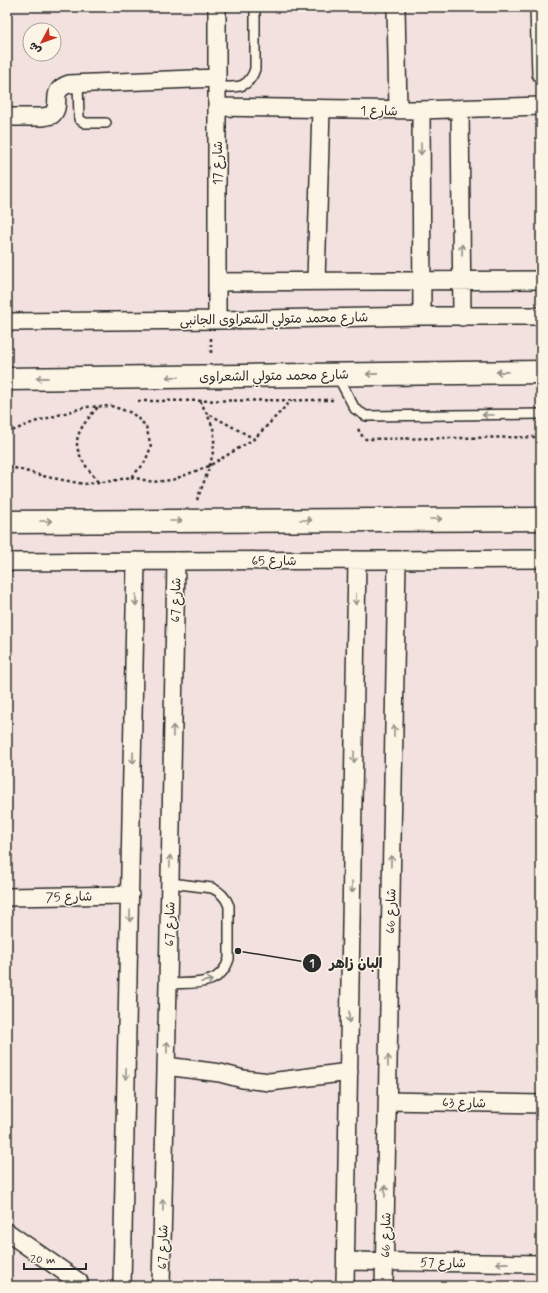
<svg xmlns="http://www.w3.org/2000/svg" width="548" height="1293" font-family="Mynerve,'Playpen Sans Arabic',sans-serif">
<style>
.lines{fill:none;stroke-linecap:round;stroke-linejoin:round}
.lane-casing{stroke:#2b2b2b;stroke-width:12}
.street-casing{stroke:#2b2b2b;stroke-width:20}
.secondary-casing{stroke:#2b2b2b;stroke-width:25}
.path{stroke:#2b2b2b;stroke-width:2.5;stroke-dasharray:3 3;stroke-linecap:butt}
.lane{stroke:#fcf5e5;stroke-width:9}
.street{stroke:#fcf5e5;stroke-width:17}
.secondary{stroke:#fcf5e5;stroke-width:22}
.oneway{stroke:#949088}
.labels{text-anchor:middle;stroke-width:3;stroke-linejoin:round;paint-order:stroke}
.street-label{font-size:13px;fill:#2b2b2b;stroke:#fcf5e5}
.leader{fill:none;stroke:#2b2b2b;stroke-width:1.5}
.callout-dot{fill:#2b2b2b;stroke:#fcf5e5;stroke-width:1.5}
.mark-label{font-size:12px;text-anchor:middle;font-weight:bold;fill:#fff}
.callout-label{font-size:14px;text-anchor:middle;font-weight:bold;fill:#2b2b2b;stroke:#fcf5e5;stroke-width:3;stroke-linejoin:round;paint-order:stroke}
</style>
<rect width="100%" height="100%" fill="#f3e1e0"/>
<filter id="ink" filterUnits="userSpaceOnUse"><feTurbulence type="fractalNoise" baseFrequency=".025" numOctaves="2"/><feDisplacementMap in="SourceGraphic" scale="8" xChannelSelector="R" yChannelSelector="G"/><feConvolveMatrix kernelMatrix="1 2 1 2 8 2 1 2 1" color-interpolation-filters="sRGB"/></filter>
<g filter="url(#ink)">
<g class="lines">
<defs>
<path id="lane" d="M78,83L79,119L85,123H106
M217,87C236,87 248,90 255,69V7
M337,375L355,409L366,416L541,414
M168,984C193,982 220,988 229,959V906C226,897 221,892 212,888L170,883"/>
<path id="street" d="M217,7V320
M396,7L398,110
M539,7L541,74
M217,107L421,110L541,106
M460,109L462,317
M421,110L422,316
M7,117H43L52,115C63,104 48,91 69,84L217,78
M316,281L321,109
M217,282L541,280
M7,322L217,320L422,316H541
M7,562L541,559
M7,897L130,895
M166,1066L220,1073L243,1079L270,1082L349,1072
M387,1101L541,1104
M7,1232L79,1282
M346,1261L541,1264
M122,1286L136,561
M161,1286L168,984L176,561
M345,1286L357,560
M384,1286L397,560"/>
<path id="secondary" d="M7,379L541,372
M7,522L541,519"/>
</defs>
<!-- lane casing -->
<use href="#lane" class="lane-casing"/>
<!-- street casing -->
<use href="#street" class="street-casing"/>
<!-- secondary casing -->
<use href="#secondary" class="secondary-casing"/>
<!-- path -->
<path class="path" d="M211,338V355
M138,401L333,400
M205,412L253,438
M358,429L364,439L541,437
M7,433L34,422L86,407L111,406L132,413L146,426L151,447L144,464L131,477L112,481L84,484L47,477L7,466
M131,477L153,482L172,480L209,466L254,439L292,400
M98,482C71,448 69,439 98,407
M197,500C205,478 218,452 213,428C210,419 204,409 200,400"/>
<!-- lane -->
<use href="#lane" class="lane"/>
<!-- street -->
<use href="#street" class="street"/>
<!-- secondary -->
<use href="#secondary" class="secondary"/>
</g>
<!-- one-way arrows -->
<defs><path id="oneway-shaft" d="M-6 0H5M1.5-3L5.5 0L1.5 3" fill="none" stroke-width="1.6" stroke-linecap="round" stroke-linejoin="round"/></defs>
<g class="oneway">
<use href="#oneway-shaft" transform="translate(421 149) rotate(90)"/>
<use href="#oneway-shaft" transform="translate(462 250) rotate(-91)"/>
<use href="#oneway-shaft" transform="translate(502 372) rotate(179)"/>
<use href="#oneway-shaft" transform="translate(372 374) rotate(179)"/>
<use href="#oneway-shaft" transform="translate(172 377) rotate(179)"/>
<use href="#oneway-shaft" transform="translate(42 378) rotate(179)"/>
<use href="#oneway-shaft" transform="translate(488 415) rotate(180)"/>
<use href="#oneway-shaft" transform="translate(436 519)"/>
<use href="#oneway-shaft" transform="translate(306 520)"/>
<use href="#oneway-shaft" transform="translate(46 521)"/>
<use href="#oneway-shaft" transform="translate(176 521)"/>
<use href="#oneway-shaft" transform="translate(356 599) rotate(91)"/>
<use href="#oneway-shaft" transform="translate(136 600) rotate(91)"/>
<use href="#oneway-shaft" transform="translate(173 731) rotate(-89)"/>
<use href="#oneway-shaft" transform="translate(394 731) rotate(-89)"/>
<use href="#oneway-shaft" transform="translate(354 757) rotate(91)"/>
<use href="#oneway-shaft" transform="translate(133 758) rotate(91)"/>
<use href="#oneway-shaft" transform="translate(170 861) rotate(-89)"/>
<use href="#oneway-shaft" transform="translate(391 861) rotate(-89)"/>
<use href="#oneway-shaft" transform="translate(352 887) rotate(91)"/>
<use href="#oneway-shaft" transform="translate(130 916) rotate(91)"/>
<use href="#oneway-shaft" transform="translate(207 981) rotate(-11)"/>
<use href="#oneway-shaft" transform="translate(349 1017) rotate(91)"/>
<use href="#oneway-shaft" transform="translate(167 1047) rotate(-89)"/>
<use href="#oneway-shaft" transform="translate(388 1061) rotate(-89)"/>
<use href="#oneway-shaft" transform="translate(126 1074) rotate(91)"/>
<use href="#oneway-shaft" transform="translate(385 1191) rotate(-89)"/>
<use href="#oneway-shaft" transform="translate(163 1205) rotate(-89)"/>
<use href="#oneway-shaft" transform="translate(502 1263) rotate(-179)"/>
</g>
</g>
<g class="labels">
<!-- street labels -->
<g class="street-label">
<text transform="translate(379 110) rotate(1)" y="5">شارع 1</text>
<text transform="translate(217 163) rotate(-90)" y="5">شارع 17</text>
<text transform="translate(274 318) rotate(-1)" y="5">شارع محمد متولي الشعراوى الجانبى</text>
<text transform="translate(274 375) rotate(-1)" y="5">شارع محمد متولي الشعراوى</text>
<text x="274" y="565">شارع 65</text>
<text transform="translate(175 600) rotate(-89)" y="5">شارع 67</text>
<text transform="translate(69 896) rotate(-1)" y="5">شارع 75</text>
<text transform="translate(390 911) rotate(-89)" y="5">شارع 66</text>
<text transform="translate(169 924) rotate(-89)" y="5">شارع 67</text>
<text transform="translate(464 1102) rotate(1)" y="5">شارع 63</text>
<text transform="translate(385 1235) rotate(-89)" y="5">شارع 66</text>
<text transform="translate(162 1247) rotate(-89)" y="5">شارع 67</text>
<text transform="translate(443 1262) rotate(1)" y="5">شارع 57</text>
</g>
</g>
<!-- callouts -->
<path class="leader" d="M238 951L312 963"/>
<g class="callout-dot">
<circle cx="238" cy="951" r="4"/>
<circle cx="312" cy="963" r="10"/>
</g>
<g class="mark-label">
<text x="312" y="967">1</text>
</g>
<g class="callout-label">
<text x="356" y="968">البان زاهر</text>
</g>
<!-- margin -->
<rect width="548" height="1293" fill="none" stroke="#fcf5e5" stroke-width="24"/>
<rect x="12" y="12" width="524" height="1269" fill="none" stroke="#2b2b2b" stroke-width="1.5" filter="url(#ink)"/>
<!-- north arrow -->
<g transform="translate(42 42) rotate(229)"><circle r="19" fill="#fcf5e5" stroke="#a8a49b"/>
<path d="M0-3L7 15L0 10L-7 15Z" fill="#c8321e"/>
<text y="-6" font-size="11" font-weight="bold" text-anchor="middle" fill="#2b2b2b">ش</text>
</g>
<!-- scale -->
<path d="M24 1263v6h62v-6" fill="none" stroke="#2b2b2b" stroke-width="2"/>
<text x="30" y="1263" font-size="12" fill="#2b2b2b" stroke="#fcf5e5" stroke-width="3" paint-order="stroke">20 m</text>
</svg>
